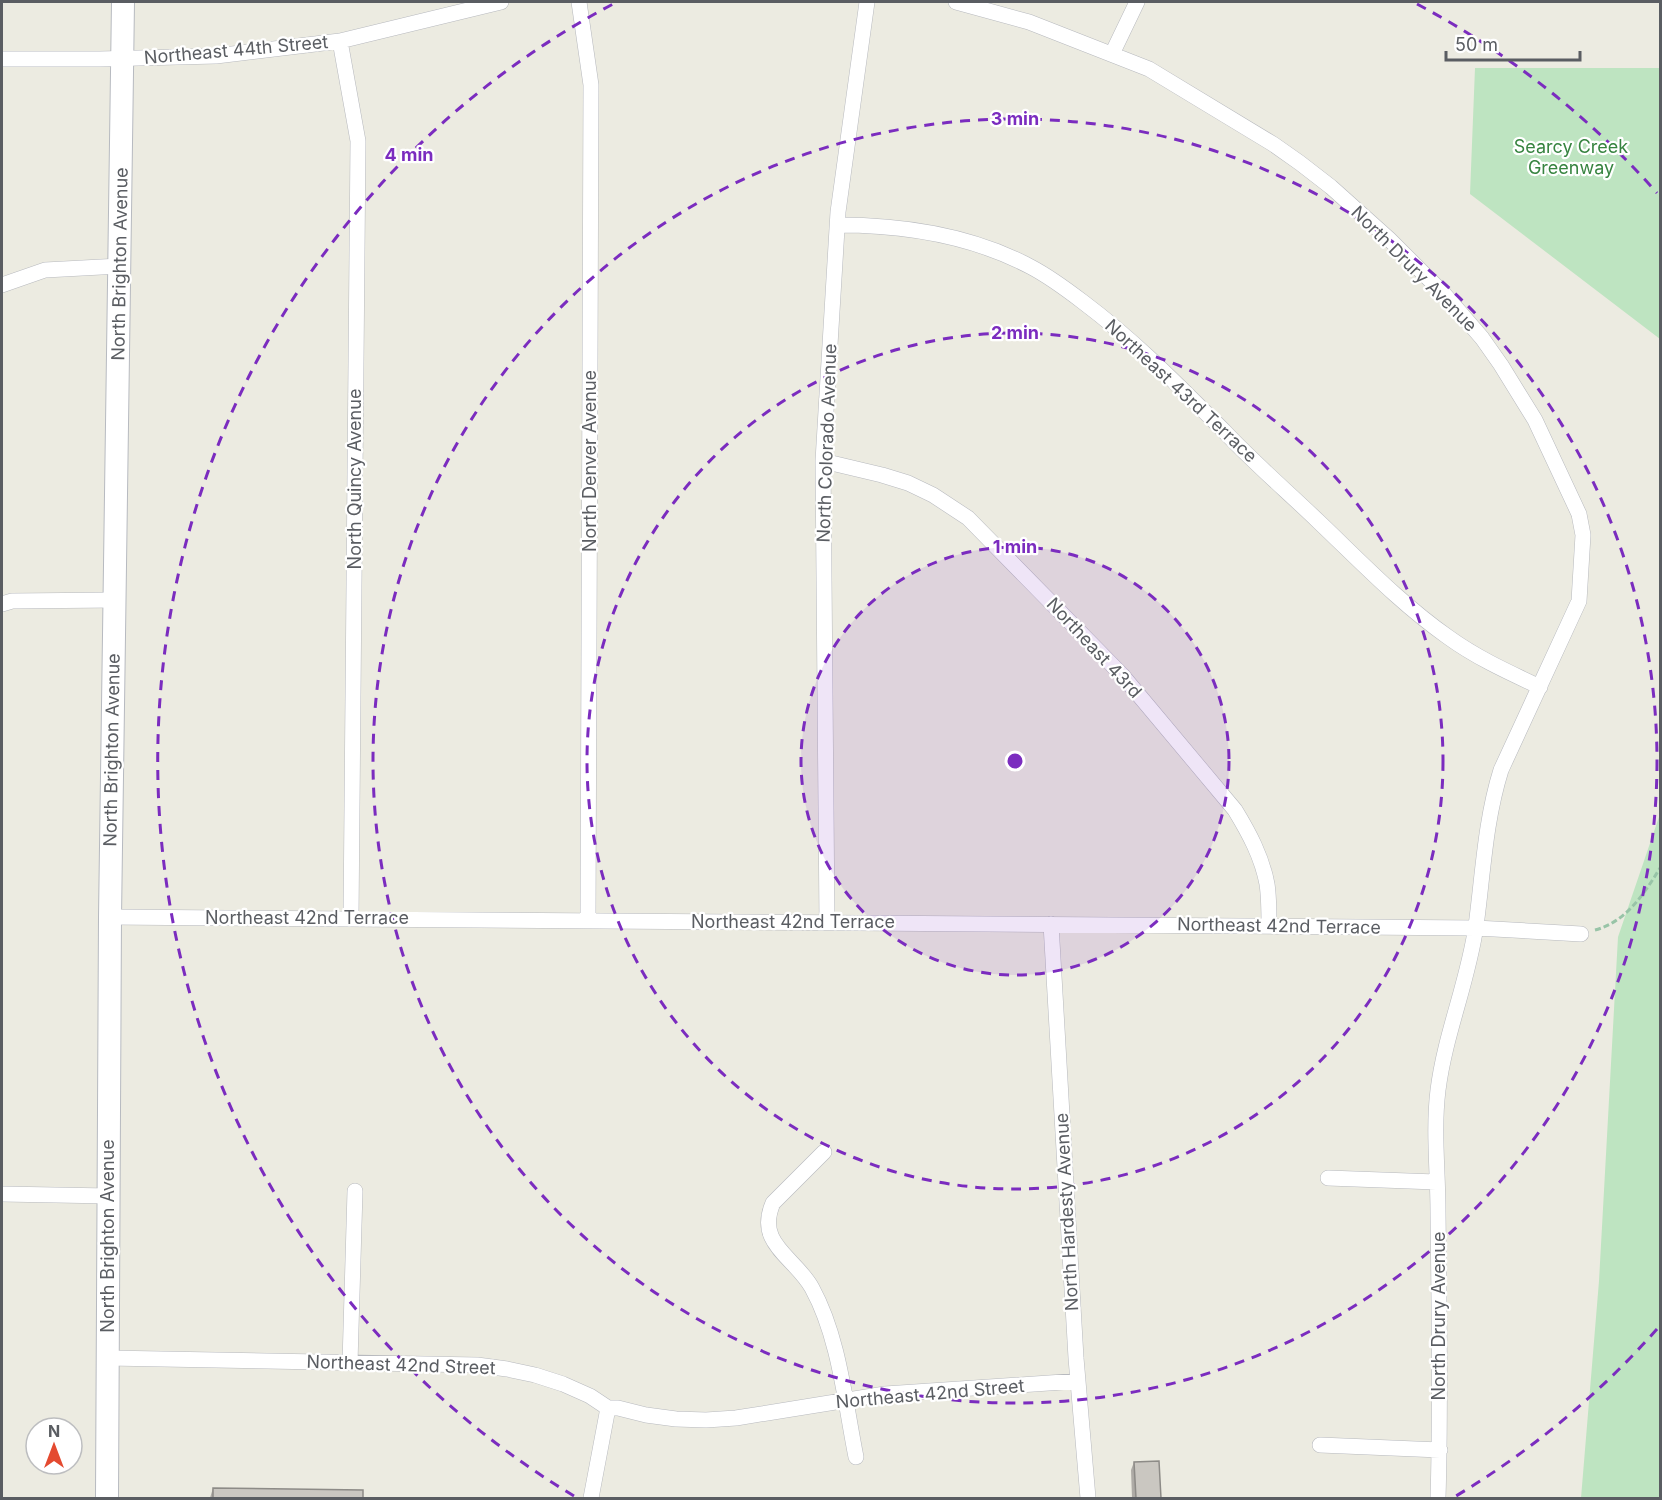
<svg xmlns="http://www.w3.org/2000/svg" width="1662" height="1500" font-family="Inter,sans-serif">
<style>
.green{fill:#bee4c1}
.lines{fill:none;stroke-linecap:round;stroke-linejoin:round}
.street-casing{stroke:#b7b9be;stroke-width:16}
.secondary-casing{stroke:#b7bac0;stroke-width:24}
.path{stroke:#98c4a7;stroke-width:3;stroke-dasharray:6 3;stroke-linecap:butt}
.street{stroke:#fff;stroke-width:15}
.secondary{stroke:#fff;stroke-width:22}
.wall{fill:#aeaba6}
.building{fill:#cac7c1;stroke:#8d8b87;stroke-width:1.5}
.ring{fill:none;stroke:#7b2cbf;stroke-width:3;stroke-dasharray:10 8}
.labels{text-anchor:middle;stroke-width:4.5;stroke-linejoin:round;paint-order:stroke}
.street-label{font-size:18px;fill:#5a5d62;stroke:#fff}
.park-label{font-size:18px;fill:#378440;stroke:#fff}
.centre{fill:#7b2cbf;stroke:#fff;stroke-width:3}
.ring-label{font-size:18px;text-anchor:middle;font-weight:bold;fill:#7b2cbf;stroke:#fff;stroke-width:4.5;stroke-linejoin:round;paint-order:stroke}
</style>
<rect width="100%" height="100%" fill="#ecebe1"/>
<!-- green -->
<path class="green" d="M1475,68H1660V339L1470,194Z
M1660,814V1498H1581L1599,1281L1618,937Z"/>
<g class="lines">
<defs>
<path id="street" d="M579,2L591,85L588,921
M956,2L1029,22L1149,69L1273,144L1300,163L1331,187L1389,239L1444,294L1482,338L1501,365L1535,420L1579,514L1583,535L1579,601L1501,770C1485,821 1483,874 1476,926C1468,982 1445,1034 1438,1090C1433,1131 1438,1171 1438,1212C1439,1308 1441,1403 1438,1498
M340,41L358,141L351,919
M1112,54L1137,2
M2,59H100L216,56L340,41L501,2
M838,225C905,225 971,235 1031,267C1050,277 1066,289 1083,302C1135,341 1179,386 1224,431C1254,463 1288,492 1319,522C1361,562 1401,604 1448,637C1477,658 1508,672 1540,687
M2,285L45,270L120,266
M823,461L882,475L908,483L933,495L968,518L1122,675L1235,810C1249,833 1262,857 1267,884C1269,897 1269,912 1269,926
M2,604L12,601L115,600
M110,917L1476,928L1581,934
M827,923L823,461L838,212L867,2
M1051,924L1076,1358L1088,1498
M824,1152L773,1203C755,1244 795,1257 812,1288C839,1337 845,1402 856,1457
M1328,1178L1436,1182
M2,1194L109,1196
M108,1358L477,1365L507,1369L535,1375L563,1384L590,1396L608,1408H618L646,1415L676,1419L706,1420L736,1418L885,1394L1078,1381
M350,1363L355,1191
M1320,1445L1440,1450
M591,1498L608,1408"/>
<path id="secondary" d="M107,1498L110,917L123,2"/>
</defs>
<!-- street casing -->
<use href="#street" class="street-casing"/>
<!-- secondary casing -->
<use href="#secondary" class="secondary-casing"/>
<!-- path -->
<path class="path" d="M1595,930C1626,922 1644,894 1660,868"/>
<!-- street -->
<use href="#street" class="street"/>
<!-- secondary -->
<use href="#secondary" class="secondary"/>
</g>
<!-- wall -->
<path class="wall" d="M1134,1462L1161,1498H1132L1131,1470Z
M213,1488L363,1498H210Z"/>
<!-- building -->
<path class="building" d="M1159,1461L1161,1498H1136L1134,1462Z
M213,1488L363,1490V1498H213Z"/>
<!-- distance rings -->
<circle cx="1015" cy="761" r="214" fill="#7b2cbf" fill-opacity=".12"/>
<g class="ring">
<circle cx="1015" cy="761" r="214"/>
<circle cx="1015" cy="761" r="428"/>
<circle cx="1015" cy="761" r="642"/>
<path d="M1657 1329A857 857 0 0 1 1456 1496M574 1496A857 857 0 0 1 613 4M1417 4A857 857 0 0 1 1657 193"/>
</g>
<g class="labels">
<!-- street labels -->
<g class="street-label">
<text transform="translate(236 50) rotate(-5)" y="6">Northeast 44th Street</text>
<text transform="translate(120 264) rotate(-89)" y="6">North Brighton Avenue</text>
<text transform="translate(1414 269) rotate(45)" y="6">North Drury Avenue</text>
<text transform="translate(1181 391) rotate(43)" y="6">Northeast 43rd Terrace</text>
<text transform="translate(827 443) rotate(-88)" y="6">North Colorado Avenue</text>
<text transform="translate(590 461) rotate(-90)" y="6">North Denver Avenue</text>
<text transform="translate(355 479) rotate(-90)" y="6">North Quincy Avenue</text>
<text transform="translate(1094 648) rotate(47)" y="6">Northeast 43rd</text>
<text transform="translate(112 750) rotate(-89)" y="6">North Brighton Avenue</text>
<text x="307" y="924">Northeast 42nd Terrace</text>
<text x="793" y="928">Northeast 42nd Terrace</text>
<text transform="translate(1279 926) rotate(1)" y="6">Northeast 42nd Terrace</text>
<text transform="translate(1067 1212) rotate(-93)" y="6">North Hardesty Avenue</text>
<text transform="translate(108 1236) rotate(-90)" y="6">North Brighton Avenue</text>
<text transform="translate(1439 1316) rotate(-90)" y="6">North Drury Avenue</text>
<text transform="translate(401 1365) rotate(2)" y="6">Northeast 42nd Street</text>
<text transform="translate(930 1394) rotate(-5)" y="6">Northeast 42nd Street</text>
</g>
<!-- park labels -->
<g class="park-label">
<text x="1571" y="153">Searcy Creek<tspan x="1571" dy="21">Greenway</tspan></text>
</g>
</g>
<circle cx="1015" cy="761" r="9" class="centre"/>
<g class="ring-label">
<text x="1015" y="125">3 min</text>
<text x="409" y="161">4 min</text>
<text x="1015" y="339">2 min</text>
<text x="1015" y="553">1 min</text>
</g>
<!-- border -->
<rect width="1662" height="1500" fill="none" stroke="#5a5d62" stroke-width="6"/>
<!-- north arrow -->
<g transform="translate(54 1446)"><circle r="28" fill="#ffffff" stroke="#bdbec0" stroke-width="1.5"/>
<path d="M0-4.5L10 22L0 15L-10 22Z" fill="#e44a30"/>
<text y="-9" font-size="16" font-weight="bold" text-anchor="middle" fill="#5a5d62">N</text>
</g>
<!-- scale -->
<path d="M1446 51v9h134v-9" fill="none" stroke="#5a5d62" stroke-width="3"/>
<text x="1455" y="51" font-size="18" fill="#5a5d62" stroke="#ffffff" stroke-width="4.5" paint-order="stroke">50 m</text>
</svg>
